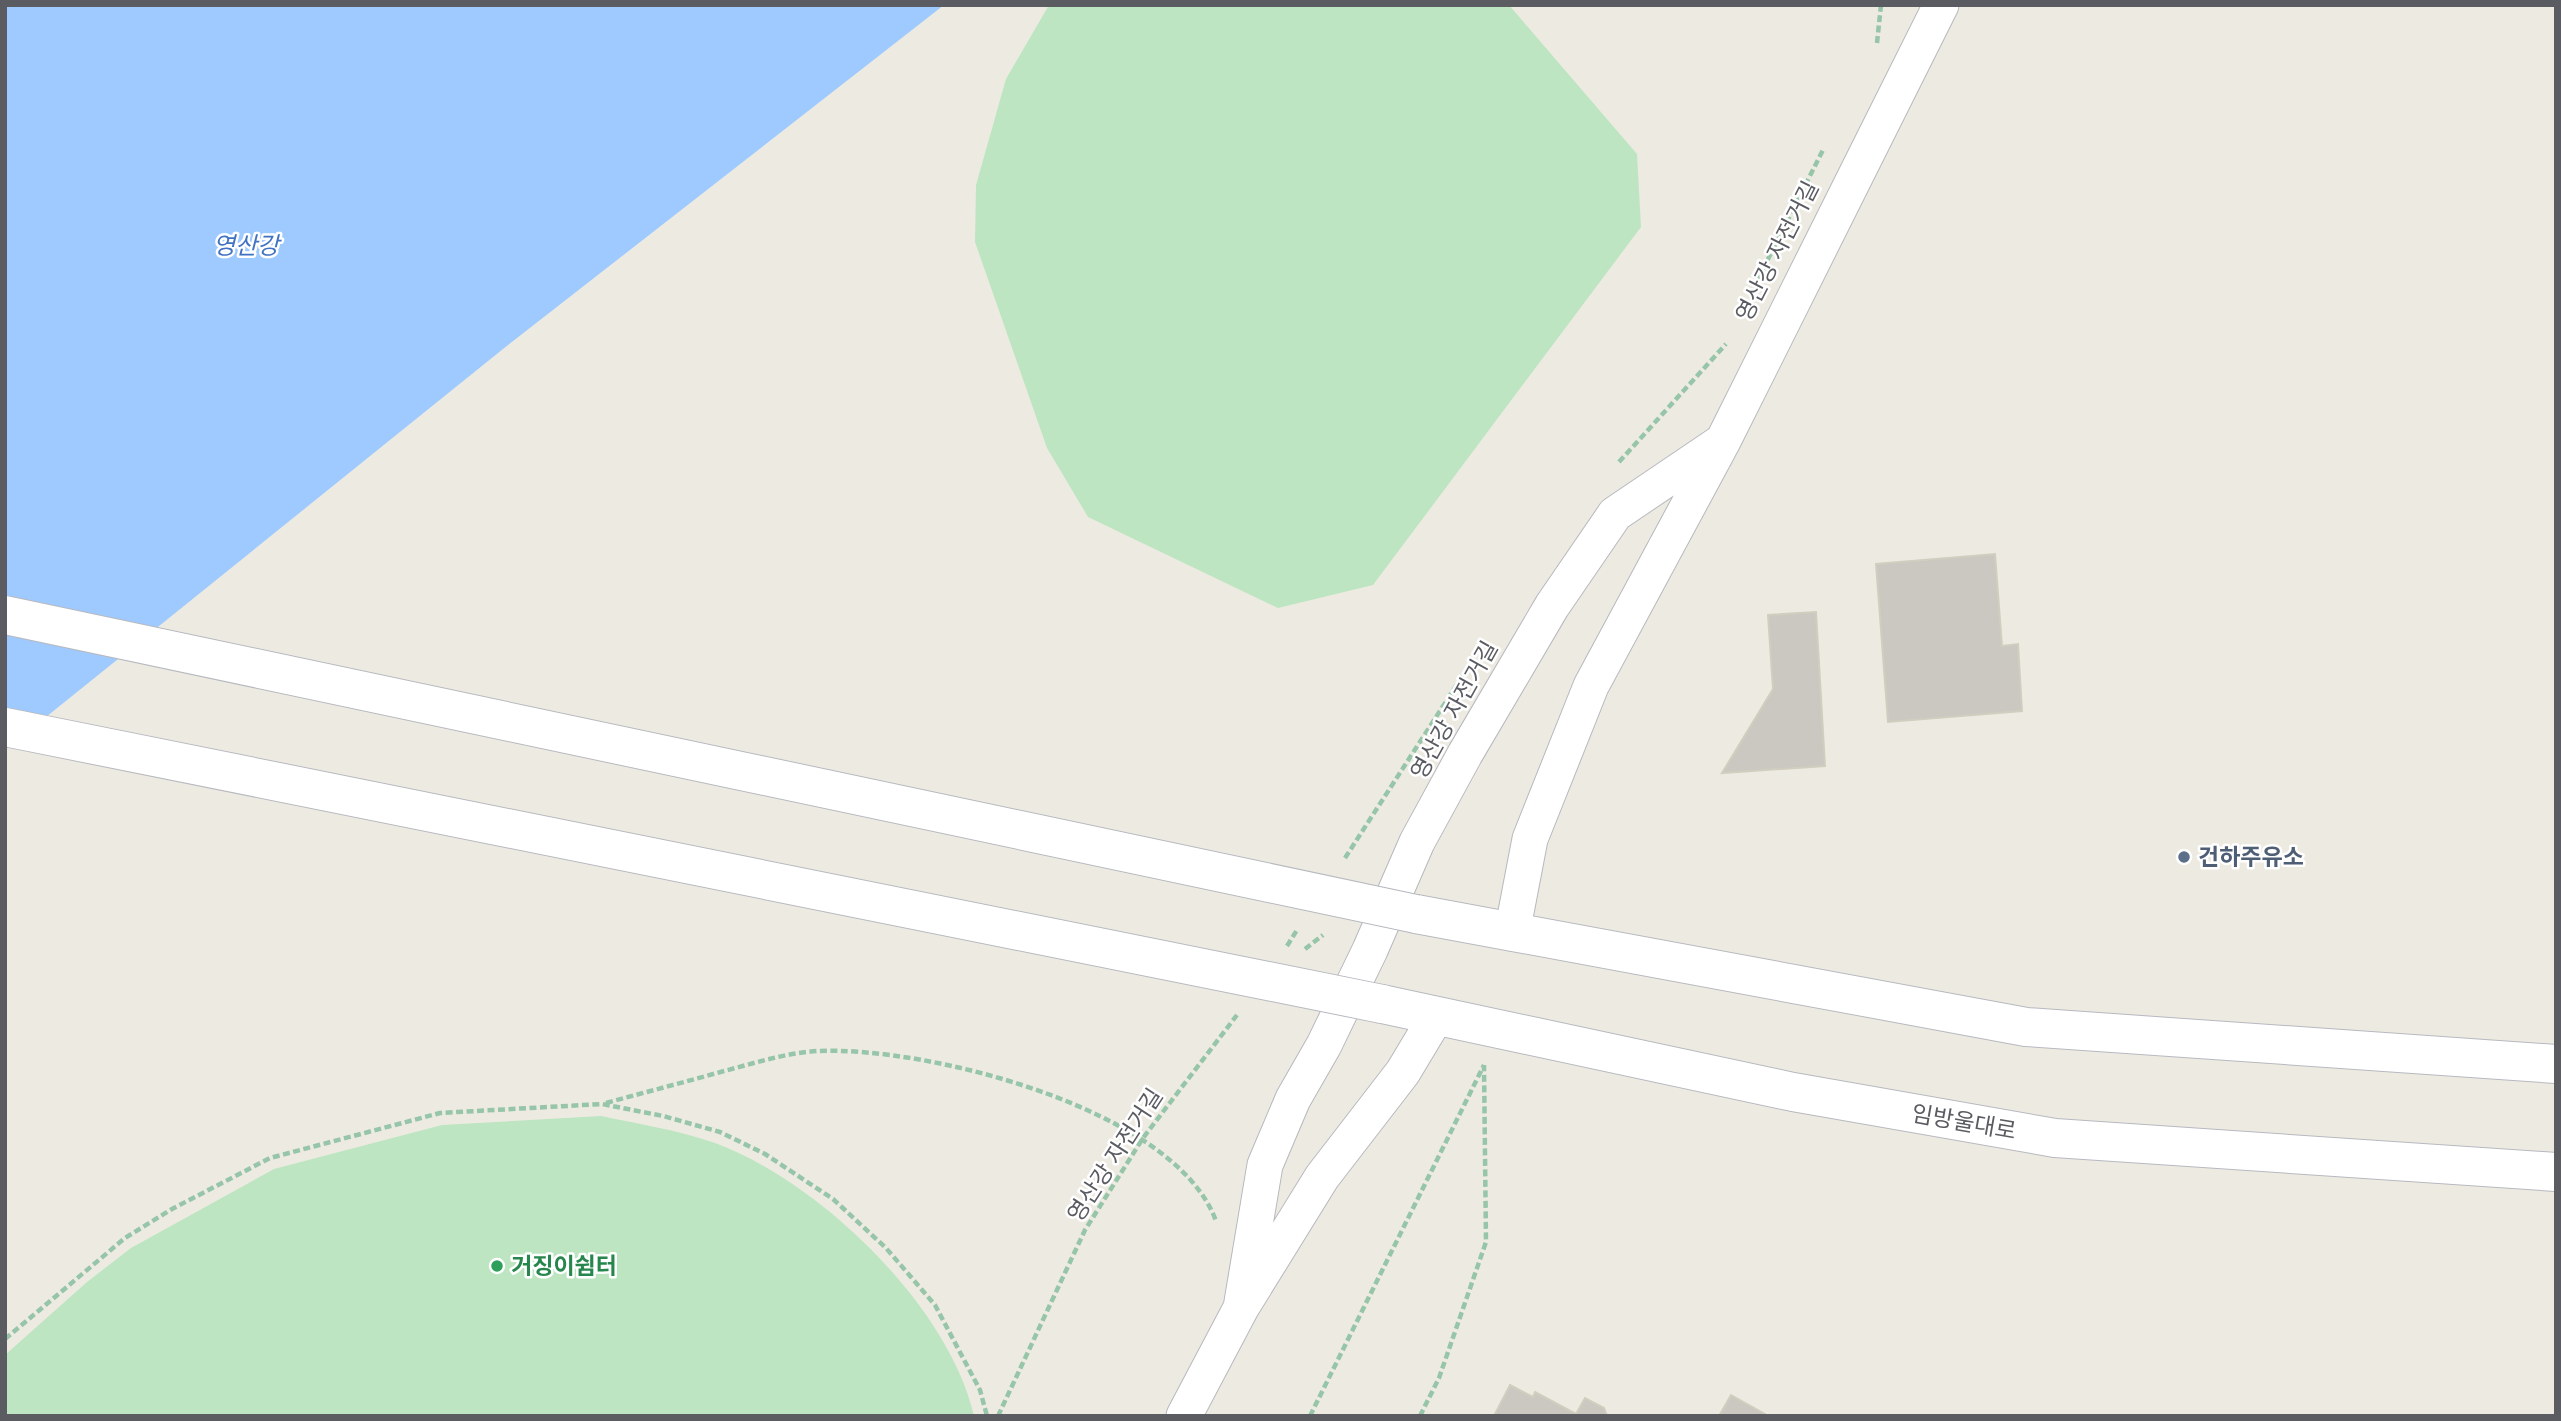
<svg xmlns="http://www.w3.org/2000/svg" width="2561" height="1421" font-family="Rubik,'Noto Sans KR',sans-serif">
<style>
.green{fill:#bde5c1}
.water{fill:#9fcaff}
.building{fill:#cac8c0;stroke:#d1cebf;stroke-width:2}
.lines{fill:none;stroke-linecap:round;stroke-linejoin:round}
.minor-casing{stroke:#b7b8be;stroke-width:37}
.secondary-casing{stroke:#b7b9c0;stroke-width:40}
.path{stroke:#96c5a9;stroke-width:4.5;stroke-dasharray:7 3.5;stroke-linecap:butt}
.minor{stroke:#fff;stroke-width:35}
.secondary{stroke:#fff;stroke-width:38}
.secondary-bridge-casing{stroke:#b7b9c0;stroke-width:40;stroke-linecap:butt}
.secondary-bridge{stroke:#fff;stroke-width:38}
.service-dot{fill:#5c6f8a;stroke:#fff;stroke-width:2.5}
.leisure-dot{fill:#2e9e5b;stroke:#fff;stroke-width:2.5}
.labels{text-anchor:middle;stroke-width:5;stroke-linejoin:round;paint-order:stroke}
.street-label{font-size:23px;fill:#5a5c62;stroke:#fff}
.service-label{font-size:23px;font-weight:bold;fill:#4e5e75;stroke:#fff;text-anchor:start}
.leisure-label{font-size:23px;font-weight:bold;fill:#27864d;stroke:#fff;text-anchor:start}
.water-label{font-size:24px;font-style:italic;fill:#4272c2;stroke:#fff}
</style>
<rect width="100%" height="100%" fill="#edebe1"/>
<!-- green -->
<path class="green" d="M1049,5H1509L1637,154L1641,227L1373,585L1278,608L1088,517L1047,448L975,242L976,185L1006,79Z
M601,1116C639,1124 678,1130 715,1143C819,1181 949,1306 974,1416H5V1355L87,1282L131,1248L274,1169L442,1125Z"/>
<!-- water -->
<path class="water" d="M5,5H944L503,349L5,750Z"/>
<!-- building -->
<path class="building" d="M1995,554L2002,646L2018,644L2022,711L1888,722L1876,564Z
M1816,612L1825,766L1722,773L1773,689L1768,615Z
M1510,1385L1533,1397L1535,1392L1576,1414L1585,1398L1604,1408L1607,1416H1494Z
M1731,1395L1765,1414V1416H1719Z"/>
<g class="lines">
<defs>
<path id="minor" d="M1512,933L1530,839L1591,686L1723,441L1941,5
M1241,1308L1265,1165L1293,1099L1324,1045L1370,950L1417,842L1465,754L1552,606L1615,514L1720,443
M1184,1416L1241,1308L1322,1177L1403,1072L1436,1017"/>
<path id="secondary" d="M1416,914L2026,1027L2556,1064
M1382,1004L1793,1092L2055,1138L2556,1172"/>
</defs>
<!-- minor casing -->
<use href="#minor" class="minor-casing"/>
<!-- secondary casing -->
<use href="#secondary" class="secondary-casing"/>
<!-- path -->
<path class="path" d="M1877,43L1881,5
M1758,279L1823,150
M1619,462L1726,344
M1345,858L1467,669
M1287,946L1297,930
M1305,949L1323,935
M606,1103C646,1092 685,1082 724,1071C755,1063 785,1053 818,1051C925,1046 1175,1108 1216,1221
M5,1339L125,1238L172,1209L270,1158L440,1113L602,1104L663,1116L720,1132L765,1154L833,1199L886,1248L935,1305L980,1390L987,1416
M998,1416L1085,1230L1143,1138L1237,1015
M1310,1416L1484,1065
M1420,1416L1439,1378L1486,1242L1484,1065"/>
<!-- minor -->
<use href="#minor" class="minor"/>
<!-- secondary -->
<use href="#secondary" class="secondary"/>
<defs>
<path id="secondary-bridge" d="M5,615L1416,914
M5,727L1382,1004"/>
</defs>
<!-- secondary-bridge casing -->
<use href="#secondary-bridge" class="secondary-bridge-casing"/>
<!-- secondary-bridge -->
<use href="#secondary-bridge" class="secondary-bridge"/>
</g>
<!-- markers -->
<circle class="service-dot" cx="2184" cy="857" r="7"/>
<circle class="leisure-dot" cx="497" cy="1266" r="7"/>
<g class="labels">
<!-- street labels -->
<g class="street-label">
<text transform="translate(1777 251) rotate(-63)" y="8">영산강 자전거길</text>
<text transform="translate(1454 710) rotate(-61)" y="8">영산강 자전거길</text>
<text transform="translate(1964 1122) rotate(10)" y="8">임방울대로</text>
<text transform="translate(1115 1155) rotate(-57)" y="8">영산강 자전거길</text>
</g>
<!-- service labels -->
<g class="service-label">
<text x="2198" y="865">건하주유소</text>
</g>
<!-- leisure labels -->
<g class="leisure-label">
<text x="511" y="1274">거징이쉼터</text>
</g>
<!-- water labels -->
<g class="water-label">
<text x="246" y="254">영산강</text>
</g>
</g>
<!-- border -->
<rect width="2561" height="1421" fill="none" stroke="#5a5c62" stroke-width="14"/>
</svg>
